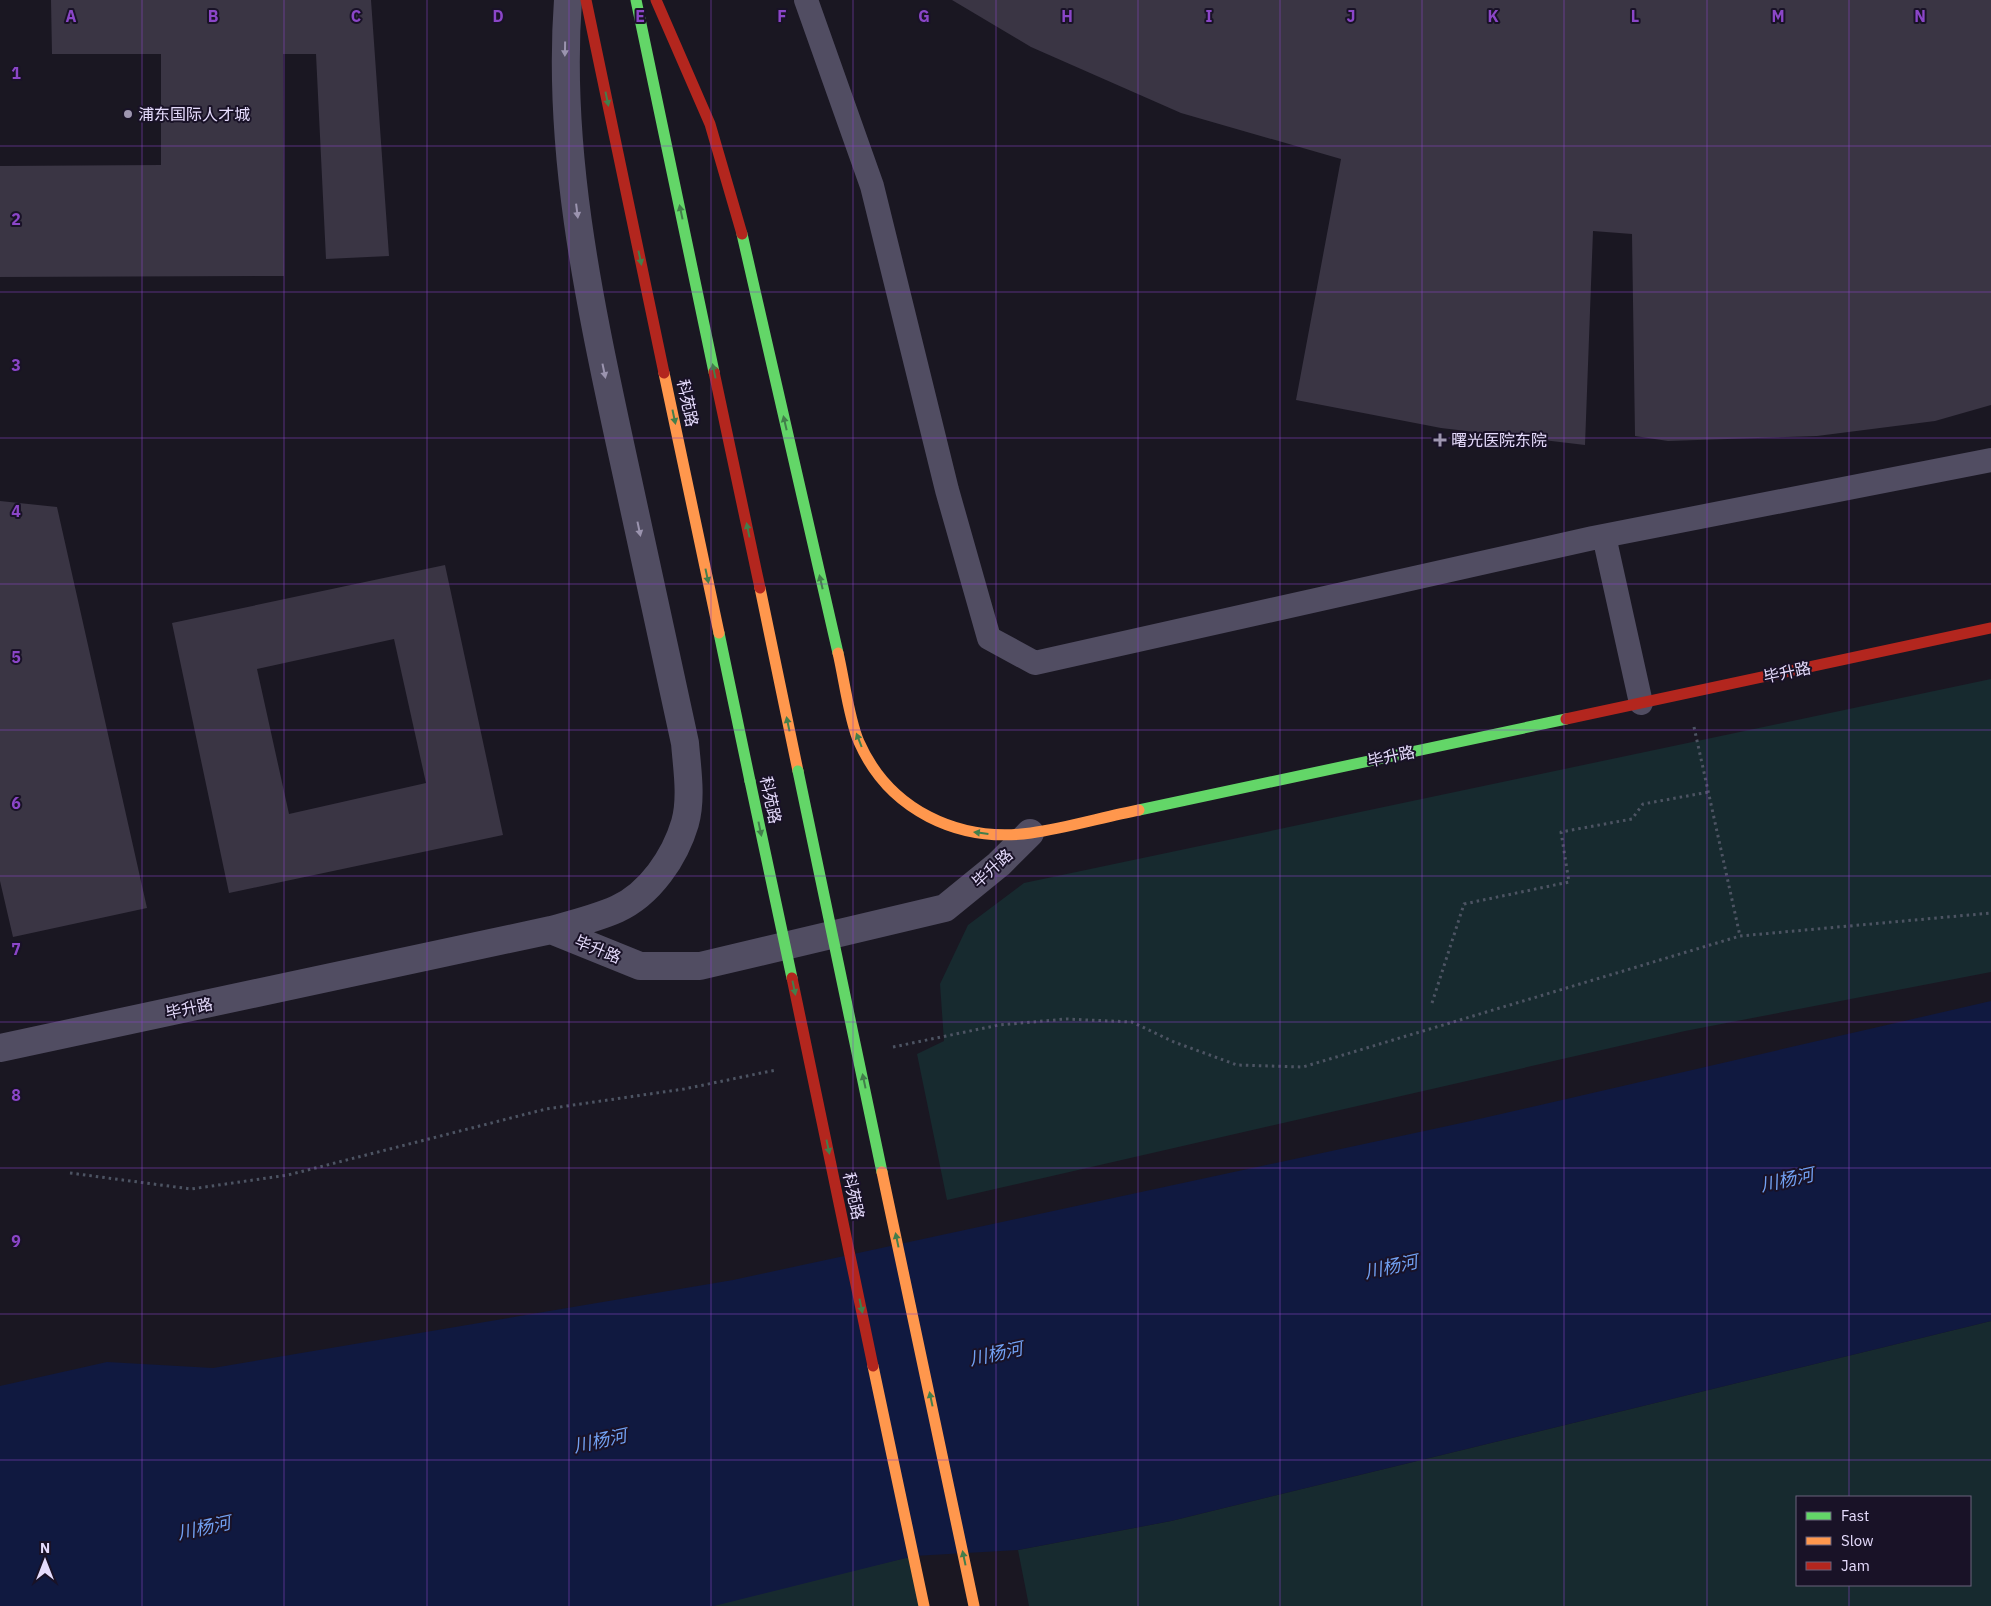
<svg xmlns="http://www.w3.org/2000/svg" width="1991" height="1606" font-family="'IBM Plex Sans','Noto Sans SC',sans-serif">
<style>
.green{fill:#172a2f;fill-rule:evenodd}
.water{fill:#101940}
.building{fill:#3a3544;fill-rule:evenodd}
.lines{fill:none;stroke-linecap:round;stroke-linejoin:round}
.path{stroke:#4d5463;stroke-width:3;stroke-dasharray:2.5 4;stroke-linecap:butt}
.lane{stroke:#514d62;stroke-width:24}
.street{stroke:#514d62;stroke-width:28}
.fast{stroke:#63d668;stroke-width:11}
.slow{stroke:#ff974d;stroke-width:11}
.jam{stroke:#b3261e;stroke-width:11}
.fast-bridge{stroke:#63d668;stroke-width:11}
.slow-bridge{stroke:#ff974d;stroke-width:11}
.jam-bridge{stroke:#b3261e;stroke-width:11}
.oneway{fill:#9b94af}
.oneway2{fill:#427e4b}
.grid{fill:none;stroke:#8b46c8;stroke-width:1;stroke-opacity:0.55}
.poi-dot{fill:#9e96b0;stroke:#191227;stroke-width:2}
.labels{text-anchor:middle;stroke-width:4;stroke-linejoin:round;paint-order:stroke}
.poi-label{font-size:16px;fill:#e5dbfc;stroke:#191227;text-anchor:start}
.street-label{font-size:16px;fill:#e5dbfc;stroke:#191227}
.water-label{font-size:18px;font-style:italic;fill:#72a1f3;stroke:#191227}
.grid-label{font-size:16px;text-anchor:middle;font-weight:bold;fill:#8b46c8;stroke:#191227;stroke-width:4;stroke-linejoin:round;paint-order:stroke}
</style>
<rect width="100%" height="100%" fill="#1a1722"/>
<!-- green -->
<path class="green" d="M1991,679V972L1685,1031L947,1200L917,1054L944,1041L940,984L968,925L1024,883Z
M1991,1321V1606H1029L1018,1550L1171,1521ZM1797,1497H1970V1585H1797Z
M914,1556L924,1606H702Z"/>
<!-- water -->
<path class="water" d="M1991,1001V1321L1171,1521L1018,1550L914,1556L714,1606H0V1386L107,1362L213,1368L733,1280L1466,1122Z"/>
<!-- building -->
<path class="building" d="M51,0H371L389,256L326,259L316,54H283L284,276L0,277V166L161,165V54H52Z
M952,0H1991V405L1935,421L1817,436L1668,441L1635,436L1632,234L1593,231L1585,445L1441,428L1296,400L1341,159L1181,113L1031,47Z
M0,501L57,507L147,908L13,937L0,881Z
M445,565L503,835L229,893L172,623ZM394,639L426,783L289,814L257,669Z"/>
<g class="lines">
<!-- path -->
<path class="path" d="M1694,727L1740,936
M1432,1003L1464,904L1569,882L1561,832L1632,819L1643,804L1709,792
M893,1047L999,1025L1066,1019L1132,1022L1174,1042L1237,1065L1303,1067L1740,936L1991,913
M70,1173L191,1189L288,1175L546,1109L684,1089L776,1070"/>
<!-- lane -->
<path class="lane" d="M806,0L872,186L947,490L989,638L1035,663L1593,538L1991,460
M1604,536L1641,703"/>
<!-- street -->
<path class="street" d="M551,930C573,924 597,918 617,909C650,894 675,857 685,823C692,798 687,768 685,743C663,641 641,540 619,439C588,295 557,148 568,0
M0,1048L551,930L640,966H700L945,908L999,864L1030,833"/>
<!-- fast -->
<path class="fast" d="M636,0L714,372
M742,234L838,653
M719,633L750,781
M1139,810L1566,719"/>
<!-- slow -->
<path class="slow" d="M664,373L719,633
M760,588L798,771
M838,653C844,678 849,720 859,742C889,810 958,843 1031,833C1067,828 1103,817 1139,810"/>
<!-- jam -->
<path class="jam" d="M586,0L664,373
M656,0L710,124L742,234
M714,372L760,588
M1566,719L1991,628"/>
<!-- fast-bridge -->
<path class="fast-bridge" d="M798,771L882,1172
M750,781L792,978"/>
<!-- slow-bridge -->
<path class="slow-bridge" d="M882,1172L974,1606
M873,1366L924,1606"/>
<!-- jam-bridge -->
<path class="jam-bridge" d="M792,978L873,1366"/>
</g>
<!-- one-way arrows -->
<defs><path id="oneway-solid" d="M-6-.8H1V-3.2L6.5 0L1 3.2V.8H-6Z" transform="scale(1.25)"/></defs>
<g class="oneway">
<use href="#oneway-solid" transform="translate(565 49) rotate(91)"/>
<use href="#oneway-solid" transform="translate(577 211) rotate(83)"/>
<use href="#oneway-solid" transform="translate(604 371) rotate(78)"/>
<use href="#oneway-solid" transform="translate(639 529) rotate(78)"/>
</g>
<g class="oneway2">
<use href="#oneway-solid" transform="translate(607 99) rotate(78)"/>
<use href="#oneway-solid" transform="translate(681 212) rotate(-102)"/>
<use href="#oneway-solid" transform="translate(640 258) rotate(78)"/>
<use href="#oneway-solid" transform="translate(714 371) rotate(-102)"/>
<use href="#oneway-solid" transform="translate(674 417) rotate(78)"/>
<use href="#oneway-solid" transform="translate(785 423) rotate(-103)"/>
<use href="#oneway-solid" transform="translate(748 530) rotate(-102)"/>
<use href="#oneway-solid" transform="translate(707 576) rotate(78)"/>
<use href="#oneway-solid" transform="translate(821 582) rotate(-103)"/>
<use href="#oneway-solid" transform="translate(788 724) rotate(-102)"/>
<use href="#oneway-solid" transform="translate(859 740) rotate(-111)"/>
<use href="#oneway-solid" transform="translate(760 829) rotate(78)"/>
<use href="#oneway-solid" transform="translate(981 833) rotate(-173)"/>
<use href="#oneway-solid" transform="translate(794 988) rotate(78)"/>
<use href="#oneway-solid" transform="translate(864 1081) rotate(-102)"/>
<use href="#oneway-solid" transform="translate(828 1147) rotate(78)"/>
<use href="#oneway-solid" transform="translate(897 1240) rotate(-102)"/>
<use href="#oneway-solid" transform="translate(861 1306) rotate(78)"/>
<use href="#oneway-solid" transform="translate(931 1399) rotate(-102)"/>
<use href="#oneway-solid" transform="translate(964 1558) rotate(-102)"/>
</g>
<!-- grid -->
<path class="grid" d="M142,0V1606M284,0V1606M427,0V1606M569,0V1606M711,0V1606M853,0V1606M996,0V1606M1138,0V1606M1280,0V1606M1422,0V1606M1564,0V1606M1707,0V1606M1849,0V1497M0,146H1991M0,292H1991M0,438H1991M0,584H1991M0,730H1991M0,876H1991M0,1022H1991M0,1168H1991M0,1314H1991M0,1460H1991M1849,1585V1606"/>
<!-- markers -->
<g class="poi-dot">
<circle cx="128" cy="114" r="5"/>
<path d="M1437.5 432.5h5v5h5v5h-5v5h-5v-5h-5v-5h5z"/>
</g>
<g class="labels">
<!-- poi labels -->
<g class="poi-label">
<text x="138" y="120">浦东国际人才城</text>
<text x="1451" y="446">曙光医院东院</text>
</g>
<!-- street labels -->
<g class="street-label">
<text transform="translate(688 403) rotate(78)" y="6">科苑路</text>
<text transform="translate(1787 672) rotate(-12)" y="6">毕升路</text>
<text transform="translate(1391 756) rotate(-12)" y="6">毕升路</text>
<text transform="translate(771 800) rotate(78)" y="6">科苑路</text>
<text transform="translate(992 868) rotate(-42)" y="6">毕升路</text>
<text transform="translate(598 949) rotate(22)" y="6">毕升路</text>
<text transform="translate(189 1008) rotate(-12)" y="6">毕升路</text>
<text transform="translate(854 1196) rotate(78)" y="6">科苑路</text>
</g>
<!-- water labels -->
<g class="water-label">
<text transform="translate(1787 1180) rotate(-12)" y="6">川杨河</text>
<text transform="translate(1391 1267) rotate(-12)" y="6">川杨河</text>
<text transform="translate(996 1354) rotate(-12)" y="6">川杨河</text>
<text transform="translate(600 1441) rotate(-12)" y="6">川杨河</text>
<text transform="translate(204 1528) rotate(-12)" y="6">川杨河</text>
</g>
</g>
<g class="grid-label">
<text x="71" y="22">A</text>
<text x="213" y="22">B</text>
<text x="356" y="22">C</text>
<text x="498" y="22">D</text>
<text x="640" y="22">E</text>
<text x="782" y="22">F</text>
<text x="924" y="22">G</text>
<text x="1067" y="22">H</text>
<text x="1209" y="22">I</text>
<text x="1351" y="22">J</text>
<text x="1493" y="22">K</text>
<text x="1635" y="22">L</text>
<text x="1778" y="22">M</text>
<text x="1920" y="22">N</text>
<text x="16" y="79">1</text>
<text x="16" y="225">2</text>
<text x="16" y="371">3</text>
<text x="16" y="517">4</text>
<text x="16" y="663">5</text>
<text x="16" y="809">6</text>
<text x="16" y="955">7</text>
<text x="16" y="1101">8</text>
<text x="16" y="1247">9</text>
</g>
<!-- legend -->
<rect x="1796" y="1496" width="175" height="90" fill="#191227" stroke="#6b627c"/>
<rect x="1806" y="1512" width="25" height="8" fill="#63d668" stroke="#6b627c"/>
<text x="1841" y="1521" font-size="15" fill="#e5dbfc">Fast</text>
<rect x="1806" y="1537" width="25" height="8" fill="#ff974d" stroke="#6b627c"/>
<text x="1841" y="1546" font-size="15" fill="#e5dbfc">Slow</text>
<rect x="1806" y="1562" width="25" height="8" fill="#b3261e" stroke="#6b627c"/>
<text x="1841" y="1571" font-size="15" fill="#e5dbfc">Jam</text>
<!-- north arrow -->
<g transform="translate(45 1561)" stroke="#191227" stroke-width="4" paint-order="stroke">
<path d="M0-4L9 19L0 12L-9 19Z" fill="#e5dbfc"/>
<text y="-8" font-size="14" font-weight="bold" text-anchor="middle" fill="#e5dbfc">N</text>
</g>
</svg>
